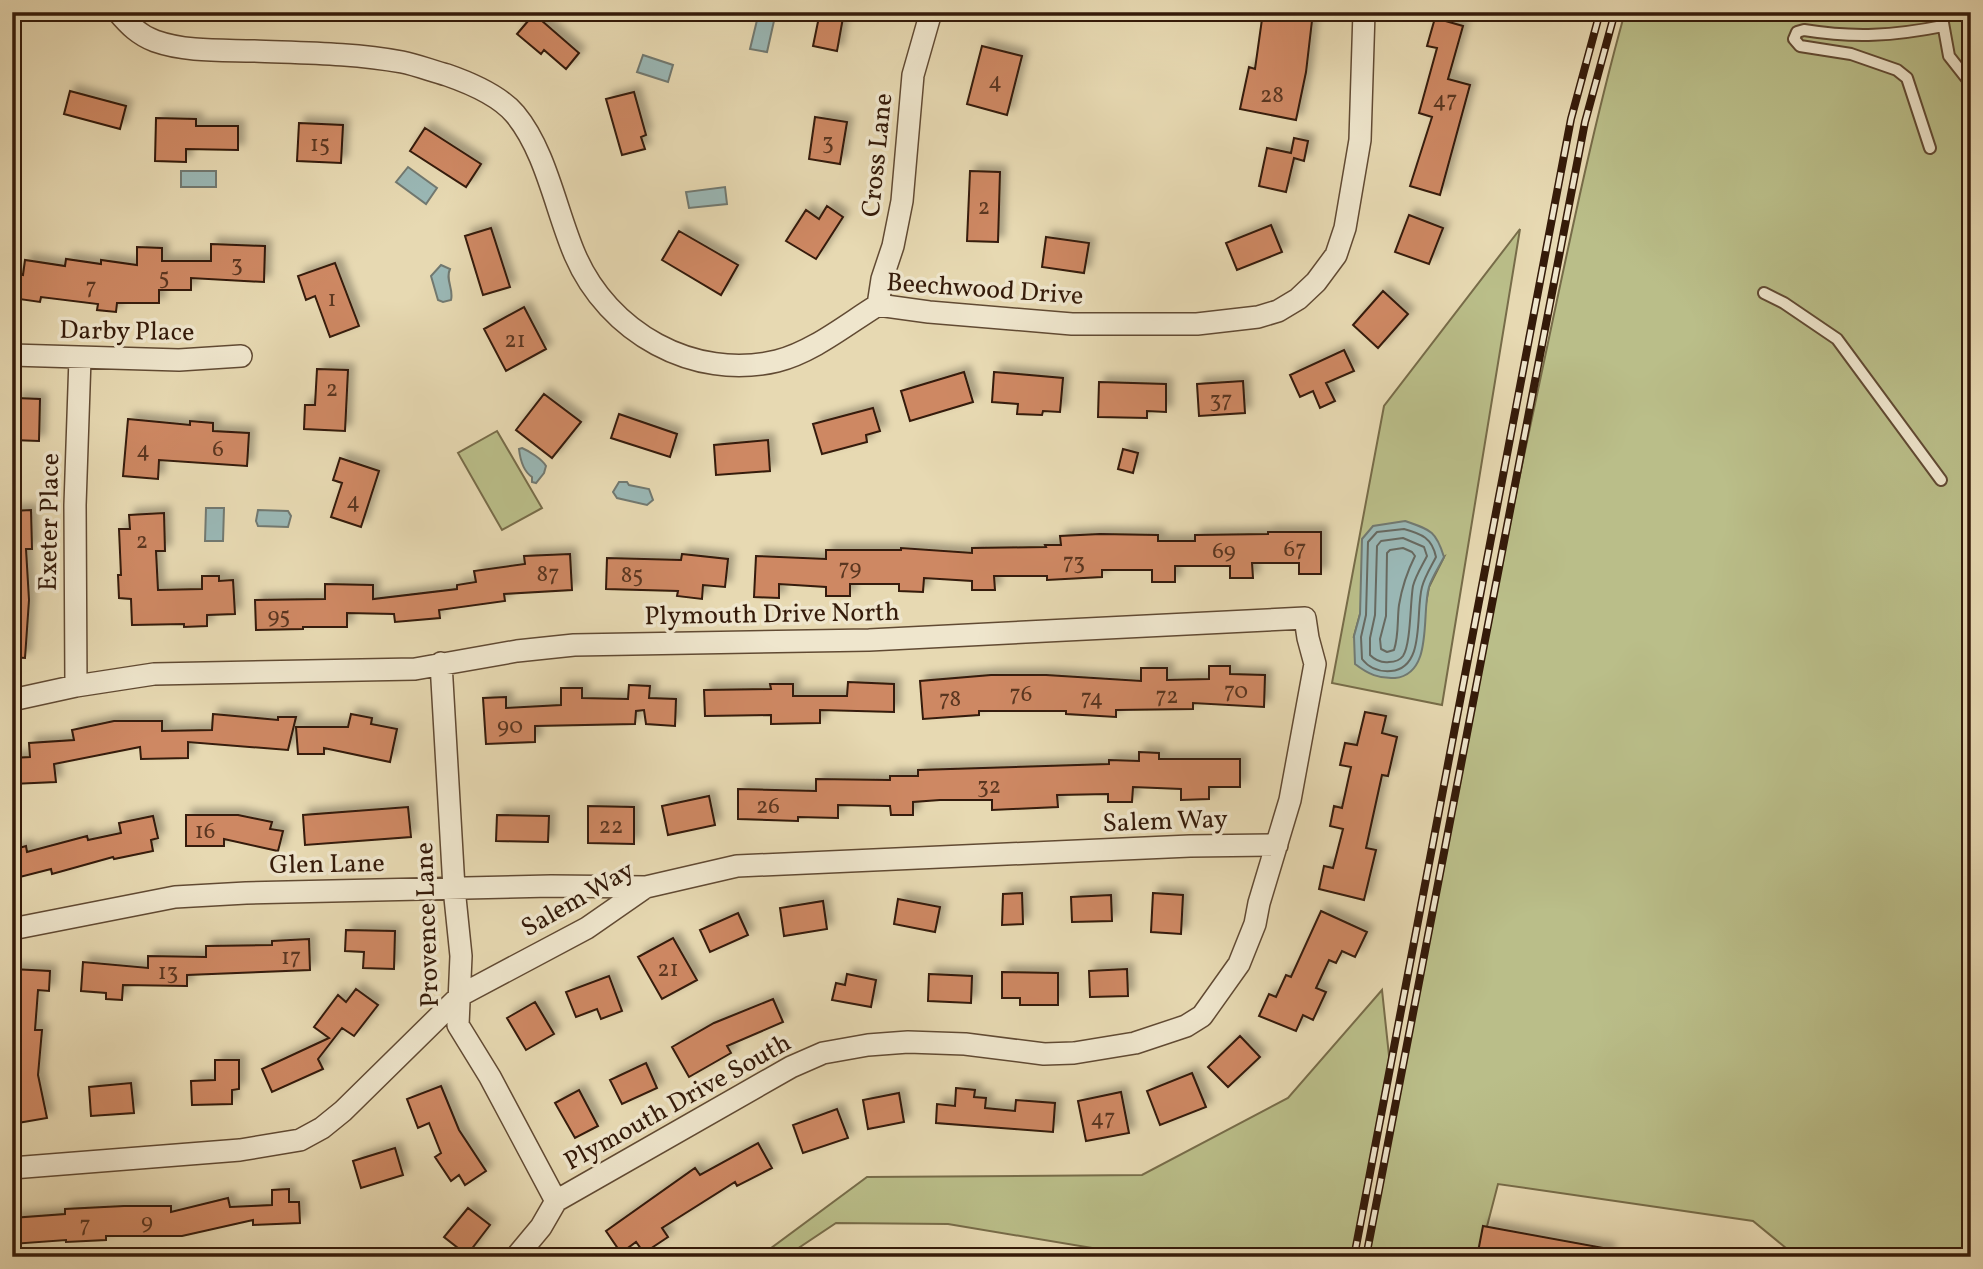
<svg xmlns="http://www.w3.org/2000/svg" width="1983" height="1269" font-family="Vollkorn,serif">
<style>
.green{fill:#babe89;stroke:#776c49;stroke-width:2;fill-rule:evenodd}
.water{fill:#9ab8b6;stroke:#717971;stroke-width:2}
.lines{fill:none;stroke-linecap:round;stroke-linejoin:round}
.shore{stroke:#676960;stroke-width:2}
.building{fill:#ce8864;stroke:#341a09;stroke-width:2;filter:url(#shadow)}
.service-casing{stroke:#614a33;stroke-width:14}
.minor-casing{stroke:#614a33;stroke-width:24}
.service{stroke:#efe6cd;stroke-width:10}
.minor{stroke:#efe6cd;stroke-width:21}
.rail-casing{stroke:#341a09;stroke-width:8}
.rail{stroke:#efe6cd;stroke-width:5;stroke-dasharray:16;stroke-linecap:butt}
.labels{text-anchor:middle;stroke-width:7;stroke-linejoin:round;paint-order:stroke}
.number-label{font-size:23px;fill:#5a3620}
.street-label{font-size:26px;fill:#341a09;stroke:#efe6cd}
</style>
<defs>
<filter id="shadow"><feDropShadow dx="6" dy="-6" stdDeviation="3.5" flood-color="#0004"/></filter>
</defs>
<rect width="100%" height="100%" fill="#e7d9b2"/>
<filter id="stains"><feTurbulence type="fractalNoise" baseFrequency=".00286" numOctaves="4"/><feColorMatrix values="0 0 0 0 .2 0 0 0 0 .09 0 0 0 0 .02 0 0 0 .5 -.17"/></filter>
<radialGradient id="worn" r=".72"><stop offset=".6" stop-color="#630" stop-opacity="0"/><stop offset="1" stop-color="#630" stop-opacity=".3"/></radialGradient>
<!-- green -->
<path class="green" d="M1625,12H1971V1257H1797L1753,1221L1498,1184L1479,1257H1367C1422,972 1474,688 1535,404C1563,273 1589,141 1625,12Z
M1520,229L1442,705L1332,683L1384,406ZM1444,557L1429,587L1425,609L1354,636L1360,614Z
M497,431L542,508L502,530L458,453Z
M1382,990L1390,1065L1354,1257H1146L948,1224L836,1223L785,1257H759L867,1177L1142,1175L1288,1098Z"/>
<!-- water -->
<path class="water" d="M759,12H776L767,52L750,49Z
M643,55L673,65L668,82L637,72Z
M408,167L437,188L426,204L396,182Z
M181,171H216V187H181Z
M725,187L727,204L689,208L686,192Z
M441,265L450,269C445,280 454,289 451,300L443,302L438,300L431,276Z
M522,448C529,451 542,459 546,466L544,473L536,483L532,482V477C523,471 520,458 519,449Z
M619,482H627L629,485L649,489L653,500L647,505L617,498L613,492Z
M206,508H224L223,541H205Z
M258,510L288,511L291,516L288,527L258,526L256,521Z
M1405,521C1431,530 1436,531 1444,557C1439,567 1432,577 1429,587C1421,613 1434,674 1395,678C1379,679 1368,674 1355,664L1354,636L1360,614L1362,539L1373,526Z"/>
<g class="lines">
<!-- shore -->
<path class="shore" d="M1404,529C1422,534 1432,538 1436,557C1431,567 1425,576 1422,587C1415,613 1426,668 1391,671C1379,672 1369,668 1362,659L1361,637L1366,615L1368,542L1377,532Z
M1403,538L1424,547L1427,556C1422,566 1416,575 1413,586C1410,603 1411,644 1403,656C1400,660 1394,662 1389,662C1381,663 1375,660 1370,655V638L1375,615L1377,546L1381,541Z
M1403,548L1412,552L1415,556C1407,572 1402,587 1399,605C1397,620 1399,635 1394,650L1387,652L1381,649L1380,639L1386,616L1387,553L1390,550Z"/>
</g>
<!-- building -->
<path class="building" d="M820,12H844L837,51L813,46Z
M1263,12H1313L1306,72L1296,120L1240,109L1249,67L1255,69Z
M534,14L579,53L566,69L544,50L541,54L517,34Z
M1435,18L1463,26L1448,79L1470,85L1440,195L1410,186L1432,117L1419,113L1437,48L1427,46Z
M982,46L1022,56L1007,115L967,104Z
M70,91L126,106L120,129L64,114Z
M634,92L646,135L641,137L645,149L622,155L606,99Z
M815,117L847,122L840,164L809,159Z
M156,118L196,119V126H238V150L186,149V162L155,161Z
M299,123L343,125L341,163L297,161Z
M425,128L481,164L466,187L410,151Z
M1294,138L1308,141L1304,161L1294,158L1286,192L1259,186L1267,148L1291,153Z
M970,171L1000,172L998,242L967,241Z
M827,206L843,217L816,259L786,241L806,210L819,219Z
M1409,215L1443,228L1429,264L1395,252Z
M1271,225L1282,252L1237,270L1226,243Z
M491,228L510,287L483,295L465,236Z
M679,231L738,265L721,295L662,260Z
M1046,237L1089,243L1084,273L1042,267Z
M211,244L265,246L264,282L191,278V290H159V303H117L116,312L97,310L98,304L41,297L40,302L12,298V273L23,275L25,260L65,266L66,259L101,264V260L137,265V247L162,248V261H211Z
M335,263L359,326L330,337L315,296L306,300L298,276Z
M1383,291L1408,314L1378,348L1353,325Z
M524,307L546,349L506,371L484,329Z
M1344,350L1354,371L1326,383L1335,401L1320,408L1313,391L1300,397L1290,375Z
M317,369L348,370L345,431L304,429L305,405H315Z
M964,372L973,402L910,421L901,391Z
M994,372L1063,378L1060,412L1043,411L1042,415L1017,414L1018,404L992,402Z
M1243,381L1245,413L1199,416L1197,384Z
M1099,382L1166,384V412L1147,411V418L1098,417Z
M544,394L581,422L552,458L516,430Z
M16,398L40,399L39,441L12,440V410H15Z
M873,408L880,431L866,435L867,442L822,454L813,424Z
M619,414L677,434L670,457L611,438Z
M128,419L190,425V421L213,423V431L249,433L247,466L159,460L158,479L123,476Z
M768,440L770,471L716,475L714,445Z
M1123,449L1138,453L1133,473L1118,469Z
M340,458L379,471L361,527L331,517L342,483L333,480Z
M31,510L32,549H26L29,600L25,658L12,657V511Z
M164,513L165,551H156L158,590L202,589V576H219V581L233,580L235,614L207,615V626L184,627V624L132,625L131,599L119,598L118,575H121L119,529H130L129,515Z
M1268,532H1321V574H1299V563H1252L1253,578H1230V566H1175V582H1152V570H1102V577L1047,580V576H994L995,590H972V581L924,578L923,592L899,591V584H850V596H826V587L779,584V598L754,597L756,556L826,559V550H901V548L972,553V548L1046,547L1045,545H1061L1060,536L1100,534L1158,535V541H1195V535L1268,534Z
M570,554L572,590L504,594L505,601L439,610L440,618L395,622L394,614L347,613V627H303V629L256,630L255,600L325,599V584L373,585V599L457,589V585L476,582L474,571L525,564L524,556Z
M682,554L728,559L725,587L703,585L702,599L677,596L678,591L606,589L607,558L681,560Z
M1209,666H1230V674L1265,675L1264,707L1193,703V709L1116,710V717L1066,714V711H979V715L923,719L920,681L991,675H1046L1141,681V668H1167V680L1209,679Z
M848,682L894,684V712L820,710V723L771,724V715L705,716L704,690L771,689L770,684H793V696H847Z
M629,685L650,686L649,698L676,699L675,726L646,724L644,710L636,711L635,724L535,726V742L486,744L483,698L506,697V708L561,705V688H582V698L628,699Z
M1365,712L1386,716L1382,733L1397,737L1388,776L1382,775L1366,848L1376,850L1364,900L1319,889L1324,866L1333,868L1343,829L1330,826L1334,806L1342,808L1351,767L1340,765L1345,743L1357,745Z
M213,714L278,720V717H296L288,750L188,742V758L141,759L140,747L54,764L56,782L12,784V758L30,757L29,743L74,740L72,730L114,721H162V731L212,730Z
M351,714L372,718L371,724L397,729L390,762L324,748V754H298L296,727H348Z
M1139,752L1159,753V759H1240V787H1209V799L1181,800V789L1133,787L1132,802H1108V794L1057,795L1058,807L992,810V800H940L913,802V815H891L890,806L838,805V818L798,817V821L738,819V789L816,791V779L890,780V776H918V770L1109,764V760L1139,761Z
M709,796L715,825L668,835L662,806Z
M588,806L634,807V844L588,843Z
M408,807L411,837L305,845L303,815Z
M186,815H238L272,822L270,829L283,831L278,851L224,839V846H186Z
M497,815L549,816L548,842L496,841Z
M153,816L158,838L151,840L153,851L114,859L113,857L52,874L51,869L12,879V850L26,846L27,852L87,836L88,840L121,833L119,823Z
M1022,893L1023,924L1002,925L1003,894Z
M1153,893L1183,895L1181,934L1151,932Z
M1111,895L1112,921L1072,922L1071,897Z
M898,899L940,907L935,932L894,924Z
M823,901L827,929L784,936L780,908Z
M1321,911L1367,932L1355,957L1342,951L1336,963L1329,960L1316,988L1326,992L1313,1020L1303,1015L1296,1031L1259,1016L1269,994L1276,997L1286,975L1291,977Z
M738,913L748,935L710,952L700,930Z
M346,930L395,931L394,969L363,968L364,952L345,951Z
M673,938L697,980L662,999L638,957Z
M309,939L310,970L187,975V986L123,985L122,1000L106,999V993L81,991L83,962L148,968V956L206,957V946L272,945V941Z
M12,969L50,971L49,991L38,990L35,1030H42L38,1075L47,1118L12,1124Z
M1127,969L1128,996L1090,997L1089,971Z
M1002,972L1058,973V1005H1020V998H1002Z
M847,974L876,980L871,1007L832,1000L836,983L845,985Z
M929,974L972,976L971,1003L928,1001Z
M609,976L622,1011L601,1019L597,1009L576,1017L566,992Z
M356,989L378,1005L354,1036L342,1028L318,1059L323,1069L272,1092L262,1069L329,1038L314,1027L338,995L346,1002Z
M773,999L783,1022L727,1046L731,1053L689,1077L672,1047L714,1023Z
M535,1002L554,1034L526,1050L507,1018Z
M1240,1036L1260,1057L1228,1087L1208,1067Z
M215,1060H239V1089L232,1090V1104L192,1105L191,1081L215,1080Z
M646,1063L657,1088L622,1104L610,1080Z
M1192,1073L1206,1107L1160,1125L1147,1091Z
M131,1083L134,1113L91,1116L89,1087Z
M441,1086L459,1130L486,1171L465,1185L459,1175L451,1181L435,1157L441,1153L429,1123L418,1128L407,1099Z
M956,1088L975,1090L974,1097L986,1098L985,1108L1015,1111L1016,1100L1055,1103L1053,1132L936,1123L937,1104L955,1106Z
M579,1090L598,1126L575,1138L555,1103Z
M1121,1092L1129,1133L1086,1141L1078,1101Z
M899,1093L904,1122L868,1129L863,1100Z
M837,1109L848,1138L803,1153L793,1125Z
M758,1143L772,1168L737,1186L735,1182L662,1228L668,1237L644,1253L636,1242L621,1253L606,1231L695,1168L700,1175Z
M395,1148L403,1175L361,1188L353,1161Z
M289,1189V1202H299L300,1223L253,1225V1220L182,1236H106V1240L66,1242V1240L12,1244V1218L65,1214V1209L124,1206H171V1212L228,1198L230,1207L272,1205V1190Z
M468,1208L490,1225L467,1255L444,1237Z
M1483,1226L1609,1249L1608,1257H1477Z"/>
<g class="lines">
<defs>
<path id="service" d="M1941,12L1949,56L1971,84
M1930,148L1907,78L1897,70L1851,54L1800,46L1794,39L1797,32L1804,30C1854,38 1893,36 1943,26
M1764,293L1784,303L1837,339L1941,480"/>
<path id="minor" d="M118,12C129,25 139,35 155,41C186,52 222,50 254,51C303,53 353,53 402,62C417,65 432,71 447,75C470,83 499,95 515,114C546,151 556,211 575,255C608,332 693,381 777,361C813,352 847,324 878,305L929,312L1072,324H1197L1258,317L1278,311L1298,299L1316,282L1336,255L1345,228L1360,140L1364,12
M878,305L882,279L893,246L902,201L913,75L931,12
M12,355L179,360L241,356
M441,663L454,888L461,956L458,1025L490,1077L556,1201
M76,686L75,505L80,358
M12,700L76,686L154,674L415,669L517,651L574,645L869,640L1305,618L1308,638L1315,664L1290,800L1259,903L1255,924L1239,964L1202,1016L1186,1026L1135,1043L1074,1053L1044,1054L965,1044L908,1042L868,1045L823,1053L791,1067L556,1201L541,1227L516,1257
M12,929L175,897L246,893L551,886L646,887
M12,1168L240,1150L300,1140L322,1128L343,1111L461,995L587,928L646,887L737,866L1190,846L1277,845"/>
</defs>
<!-- service casing -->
<use href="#service" class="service-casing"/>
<!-- minor casing -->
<use href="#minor" class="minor-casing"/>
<!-- service -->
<use href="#service" class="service"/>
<!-- minor -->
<use href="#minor" class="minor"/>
<defs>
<path id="rail" d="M1354,1257L1571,119L1600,12
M1366,1257L1585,122L1615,12"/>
</defs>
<!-- rail casing -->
<use href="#rail" class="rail-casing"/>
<!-- rail -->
<use href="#rail" class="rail"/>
</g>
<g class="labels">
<!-- number labels -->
<g class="number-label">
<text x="995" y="88">4</text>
<text x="1272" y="102">28</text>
<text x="1445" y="107">47</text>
<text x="828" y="149">3</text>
<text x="320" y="151">15</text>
<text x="984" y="214">2</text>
<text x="237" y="271">3</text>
<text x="164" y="284">5</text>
<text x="91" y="294">7</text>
<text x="332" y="306">1</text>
<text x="515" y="347">21</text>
<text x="332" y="396">2</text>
<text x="1221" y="407">37</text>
<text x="218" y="456">6</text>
<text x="143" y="457">4</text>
<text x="353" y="508">4</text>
<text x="142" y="548">2</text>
<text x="1295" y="556">67</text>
<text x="1224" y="558">69</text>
<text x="1074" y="569">73</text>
<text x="850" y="575">79</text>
<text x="548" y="581">87</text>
<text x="632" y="582">85</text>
<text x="279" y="623">95</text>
<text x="1236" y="698">70</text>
<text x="1021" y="701">76</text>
<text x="1167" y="703">72</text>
<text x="1092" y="705">74</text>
<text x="950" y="706">78</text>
<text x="510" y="733">90</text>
<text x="989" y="793">32</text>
<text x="768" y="813">26</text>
<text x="611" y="833">22</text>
<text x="205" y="838">16</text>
<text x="291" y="964">17</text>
<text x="668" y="976">21</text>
<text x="168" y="979">13</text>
<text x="1103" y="1125">47</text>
<text x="147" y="1229">9</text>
<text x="85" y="1232">7</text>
</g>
<!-- street labels -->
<g class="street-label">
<text transform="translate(876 155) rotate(-84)" y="9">Cross Lane</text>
<text transform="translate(985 288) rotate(4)" y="9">Beechwood Drive</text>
<text transform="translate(127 330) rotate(1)" y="9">Darby Place</text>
<text transform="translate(48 522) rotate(-89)" y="9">Exeter Place</text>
<text transform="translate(772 613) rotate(-1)" y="9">Plymouth Drive North</text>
<text transform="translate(1165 820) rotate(-2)" y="9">Salem Way</text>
<text transform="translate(327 863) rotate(-1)" y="9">Glen Lane</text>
<text transform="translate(577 898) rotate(-30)" y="9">Salem Way</text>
<text transform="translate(426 925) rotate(-92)" y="9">Provence Lane</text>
<text transform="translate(677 1101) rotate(-29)" y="9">Plymouth Drive South</text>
</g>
</g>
<!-- margin -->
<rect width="1983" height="1269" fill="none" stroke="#e7d9b2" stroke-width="42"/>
<rect x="14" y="14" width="1955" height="1241" fill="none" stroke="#341a09" stroke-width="3.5"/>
<rect x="21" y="21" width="1941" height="1227" fill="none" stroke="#341a09" stroke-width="2"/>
<rect width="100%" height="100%" filter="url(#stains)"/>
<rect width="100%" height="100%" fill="url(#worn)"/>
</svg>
